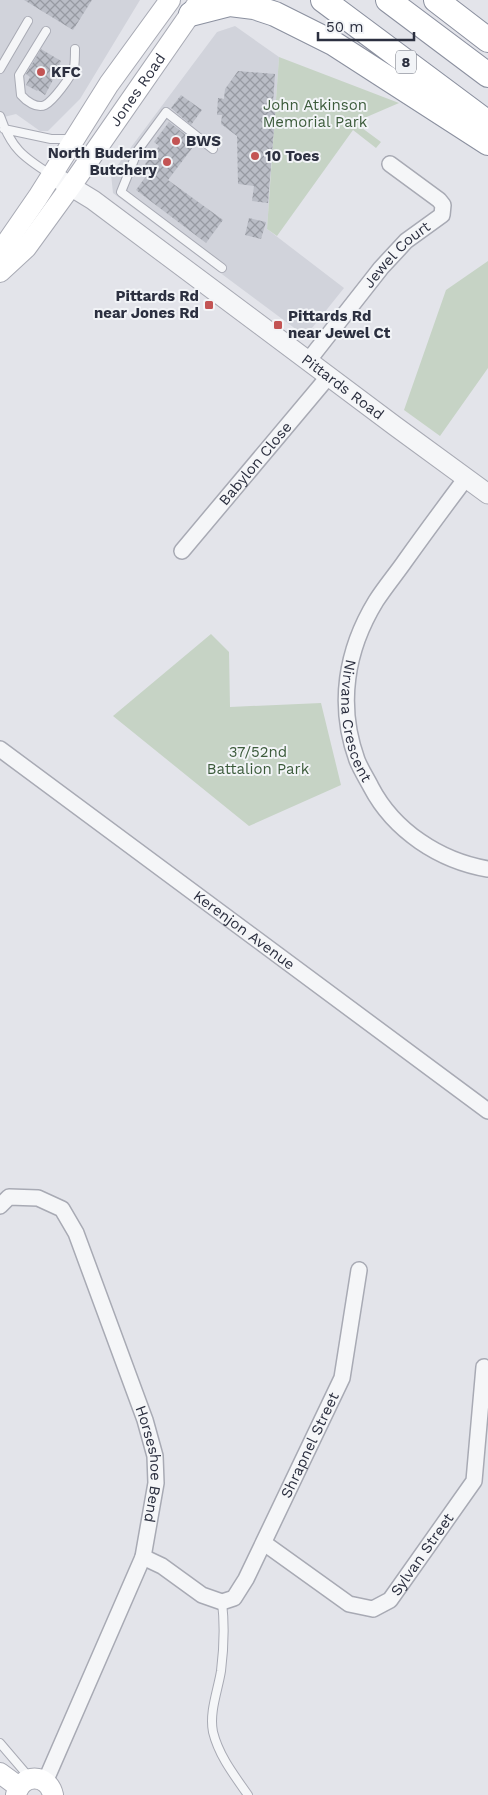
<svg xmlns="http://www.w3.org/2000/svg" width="488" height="1795" font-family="'Work Sans',sans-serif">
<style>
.built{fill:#d1d3db}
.green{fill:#c6d3c5}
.building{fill:url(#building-cross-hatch)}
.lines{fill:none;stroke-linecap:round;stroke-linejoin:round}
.service-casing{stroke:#a8aab4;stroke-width:10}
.minor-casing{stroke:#a8aab4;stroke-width:18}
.tertiary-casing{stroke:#a8aab4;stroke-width:21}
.secondary-casing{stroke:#a8aab4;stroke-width:22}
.trunk-casing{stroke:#8b909f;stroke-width:26}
.service{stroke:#f5f6f8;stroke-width:8}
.minor{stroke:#f5f6f8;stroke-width:15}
.tertiary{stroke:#f5f6f8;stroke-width:19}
.secondary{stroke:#fff;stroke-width:20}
.trunk{stroke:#fff;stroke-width:24}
.poi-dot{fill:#c35454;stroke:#f2f4f7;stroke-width:2}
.labels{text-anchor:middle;stroke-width:4;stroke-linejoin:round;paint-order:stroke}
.shield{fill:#f2f4f7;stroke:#676b77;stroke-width:1}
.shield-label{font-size:14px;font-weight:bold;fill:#2c3040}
.poi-label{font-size:15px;font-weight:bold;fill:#2c3040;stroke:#f2f4f7;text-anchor:start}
.street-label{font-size:15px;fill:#2c3040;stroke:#f2f4f7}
.park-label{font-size:15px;fill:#3c5b3b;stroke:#f2f4f7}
</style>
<defs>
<pattern id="building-cross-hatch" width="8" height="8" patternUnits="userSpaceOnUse" patternTransform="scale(1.25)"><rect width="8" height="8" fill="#babdc6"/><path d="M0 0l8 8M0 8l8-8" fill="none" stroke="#979aa2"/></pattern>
</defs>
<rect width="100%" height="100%" fill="#e3e4ea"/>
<!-- built -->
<path class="built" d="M0,0H140L80,99L48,131H40L16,114L0,118Z
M235,26L279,57L267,229L344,288L312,328L297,330L113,193L111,174L217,32Z"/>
<!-- green -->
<path class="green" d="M279,57L399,103L362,119L358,125L381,142L376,148L353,130L277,236L267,229Z
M488,261V368L440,436L404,410L446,290Z
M211,634L229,652L230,707L321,703L341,785L249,826L113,716Z"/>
<!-- building -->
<path class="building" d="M24,0H92L73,30Z
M41,49L61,61L52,80H53L45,95L38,90L37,91L26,85L30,77L26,74Z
M238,71L275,74L273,103H276L268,203L252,201L254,186L238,184L237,136L221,124L222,115H217L218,98L224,99L225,89Z
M181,95L202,110L191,125L171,108Z
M169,122L196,143L168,180L223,220L206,243L136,190L151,169L145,164L159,146L154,142Z
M249,218L266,222L261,239L245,235Z"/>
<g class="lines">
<defs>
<path id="service" d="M46,31L19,75L21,95C26,101 37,109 45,105C53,101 71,77 74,68C75,62 75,55 75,49
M0,69L28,21
M0,116C11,148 23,157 50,174
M4,129L51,139H71
M213,149L166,112L138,150L121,192L222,268
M222,1602C225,1627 224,1647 221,1671C218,1690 209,1712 213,1732C219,1756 234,1775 248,1795
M0,1743L29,1777"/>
<g id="minor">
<path id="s1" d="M308,361L381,268L406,241L442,215L443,205L439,200L390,164"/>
<path id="s2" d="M466,478C445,506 425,533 405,561C396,574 385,587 376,601C346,650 337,705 357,760C361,770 367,779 371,787C394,831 440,861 488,869"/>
<path id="s3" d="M182,551L328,377"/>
<path id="s4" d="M0,749L488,1111"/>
<path id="s5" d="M0,1206L9,1197L38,1198L62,1209L76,1233L145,1420L155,1456L156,1483L143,1557L45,1782"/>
<path id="s6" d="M264,1543L349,1604L373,1609L390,1600L474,1481L484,1367"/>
<path id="s7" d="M143,1557L162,1566L202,1595L222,1602L234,1598L246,1579L342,1378L359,1270"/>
</g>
<g id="tertiary">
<path id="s8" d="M52,175L93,200L395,426L488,494"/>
</g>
<g id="secondary">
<path d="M0,252L38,197L109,84L170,0"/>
<path id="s9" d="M0,272L26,248L71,186L200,0"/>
<path d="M0,1773L19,1787"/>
<path d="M16,1795C21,1773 48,1773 53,1795"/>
</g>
<path id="trunk" d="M323,0L488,123
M388,0L488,75
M436,0L488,40
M191,14L230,4L254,7L275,14L333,43L488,143"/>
</defs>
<!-- service casing -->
<use href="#service" class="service-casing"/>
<!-- minor casing -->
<use href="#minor" class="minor-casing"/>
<!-- tertiary casing -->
<use href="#tertiary" class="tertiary-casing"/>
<!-- secondary casing -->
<use href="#secondary" class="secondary-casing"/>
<!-- trunk casing -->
<use href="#trunk" class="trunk-casing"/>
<!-- service -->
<use href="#service" class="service"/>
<!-- minor -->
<use href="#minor" class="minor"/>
<!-- tertiary -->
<use href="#tertiary" class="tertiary"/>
<!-- secondary -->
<use href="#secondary" class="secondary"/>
<!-- trunk -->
<use href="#trunk" class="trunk"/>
</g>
<!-- markers -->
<g class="poi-dot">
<circle cx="41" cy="72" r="5"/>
<circle cx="176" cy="141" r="5"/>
<circle cx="255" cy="156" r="5"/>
<circle cx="167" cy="162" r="5"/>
<rect x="204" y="300" width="10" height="10" rx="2.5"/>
<rect x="273" y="320" width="10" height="10" rx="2.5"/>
</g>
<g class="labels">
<!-- shield labels -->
<rect class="shield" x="396" y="50.5" width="20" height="23" rx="4"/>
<g class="shield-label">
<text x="406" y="67">8</text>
</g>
<!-- poi labels -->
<g class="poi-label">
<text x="51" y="77">KFC</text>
<text x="186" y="146">BWS</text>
<text x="157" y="158" text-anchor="end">North Buderim<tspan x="157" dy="17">Butchery</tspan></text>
<text x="265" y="161">10 Toes</text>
<text x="199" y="301" text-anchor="end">Pittards Rd<tspan x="199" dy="17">near Jones Rd</tspan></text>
<text x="288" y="321">Pittards Rd<tspan x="288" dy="17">near Jewel Ct</tspan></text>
</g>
<!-- street labels -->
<g class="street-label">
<text dy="5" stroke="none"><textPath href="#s9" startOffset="229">Jones Road</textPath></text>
<text dy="5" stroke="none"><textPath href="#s1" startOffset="139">Jewel Court</textPath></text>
<text dy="5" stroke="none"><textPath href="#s8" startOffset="360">Pittards Road</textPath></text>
<text dy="5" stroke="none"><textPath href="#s3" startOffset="114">Babylon Close</textPath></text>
<text dy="5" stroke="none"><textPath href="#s2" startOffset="279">Nirvana Crescent</textPath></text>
<text dy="5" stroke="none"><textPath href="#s4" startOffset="304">Kerenjon Avenue</textPath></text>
<text dy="5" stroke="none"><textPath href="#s7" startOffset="275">Shrapnel Street</textPath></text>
<text dy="5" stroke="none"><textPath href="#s5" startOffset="340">Horseshoe Bend</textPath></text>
<text dy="5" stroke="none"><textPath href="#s6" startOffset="204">Sylvan Street</textPath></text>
</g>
<!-- park labels -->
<g class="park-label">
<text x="315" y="110">John Atkinson<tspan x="315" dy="17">Memorial Park</tspan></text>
<text x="258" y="757">37/52nd<tspan x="258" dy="17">Battalion Park</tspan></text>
</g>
</g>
<!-- scale -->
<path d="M318 32v8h96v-8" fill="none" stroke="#2c3040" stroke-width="2.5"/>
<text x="326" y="32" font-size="15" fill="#2c3040" stroke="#f2f4f7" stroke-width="4" paint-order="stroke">50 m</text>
</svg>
